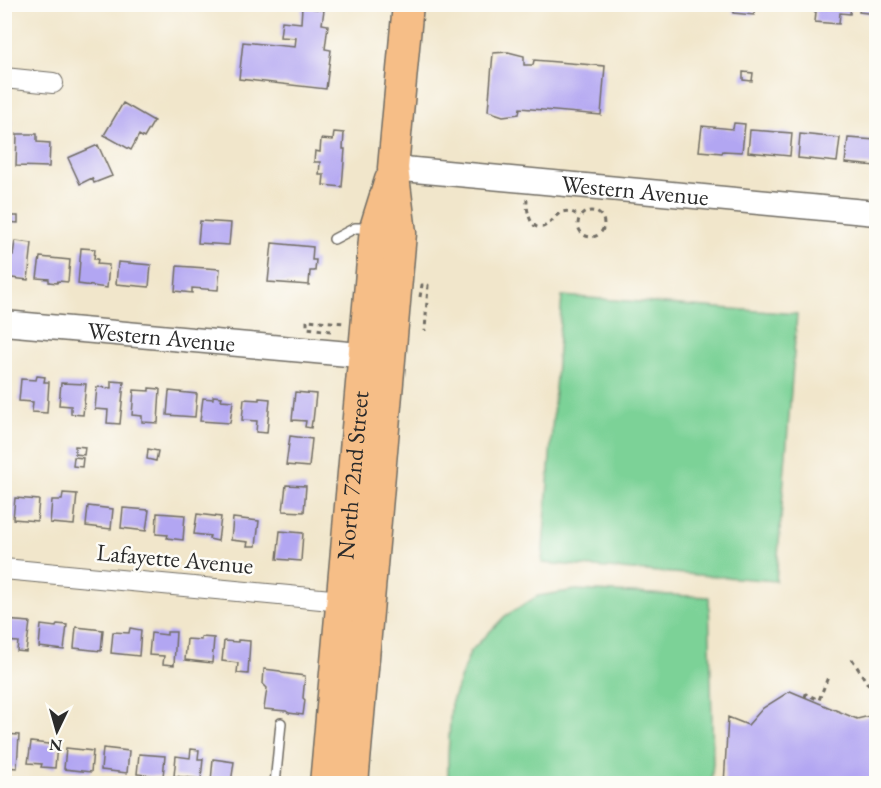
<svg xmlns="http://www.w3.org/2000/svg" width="881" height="788" font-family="'EB Garamond',serif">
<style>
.green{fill:#7bd297;stroke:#537e61;stroke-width:1.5}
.building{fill:#b2a6f2}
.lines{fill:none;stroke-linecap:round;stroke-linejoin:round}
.service-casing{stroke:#706c63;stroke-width:12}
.minor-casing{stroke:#706c63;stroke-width:22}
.tertiary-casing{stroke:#706c63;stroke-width:27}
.primary-casing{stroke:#706c63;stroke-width:33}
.path{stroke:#706c63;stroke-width:3;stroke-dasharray:4.5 4.5;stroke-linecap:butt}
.service{stroke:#fff;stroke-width:9}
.minor{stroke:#fff;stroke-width:20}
.tertiary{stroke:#fff;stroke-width:24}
.primary{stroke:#f6be87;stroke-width:30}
.labels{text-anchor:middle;stroke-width:5;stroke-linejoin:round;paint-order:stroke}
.street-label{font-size:24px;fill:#2b2b2b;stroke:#fdfcf7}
</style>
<rect width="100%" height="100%" fill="#fdfcf7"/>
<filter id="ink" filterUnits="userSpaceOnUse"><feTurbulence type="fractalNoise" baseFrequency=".0167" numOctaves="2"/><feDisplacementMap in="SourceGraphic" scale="12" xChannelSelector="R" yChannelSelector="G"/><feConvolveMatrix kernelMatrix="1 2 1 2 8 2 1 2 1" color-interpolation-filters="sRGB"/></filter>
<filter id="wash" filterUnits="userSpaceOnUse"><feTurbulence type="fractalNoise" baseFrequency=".008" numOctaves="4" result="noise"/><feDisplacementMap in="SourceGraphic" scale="24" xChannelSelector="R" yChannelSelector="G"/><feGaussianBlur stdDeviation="1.35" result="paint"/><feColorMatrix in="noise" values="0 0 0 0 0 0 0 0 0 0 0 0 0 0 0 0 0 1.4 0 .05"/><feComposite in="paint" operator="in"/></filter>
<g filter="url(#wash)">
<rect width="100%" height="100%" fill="#f1e6cb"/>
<!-- green -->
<path class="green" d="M562,296L797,314L776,581L542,563Z
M576,590L709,597L713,763L711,783H448V756L451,704L470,652L505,616L538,596Z"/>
<g id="blocks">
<!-- building -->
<path class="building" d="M734,4H755L754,15L733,13Z
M772,4H802V9L772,6Z
M813,4H851L850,14L840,13L839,24L815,22L816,12L812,11Z
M860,4H876V14L859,12Z
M302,7L324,10L322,24L328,25L325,49L331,50L326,89L239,79L243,42L295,47L296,38L280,37L282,21L301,23Z
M508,52L524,56V65H533L534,60L605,66L601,115L520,108L519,114L503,116L488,111L493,53Z
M743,72L753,73L752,81L743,80Z
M123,103L154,121L144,138L139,135L131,150L104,135Z
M4,119L12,120L11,142H4Z
M734,123L745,124L742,152L723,151L722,153L699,151L702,126L733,129Z
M750,130L792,133L790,156L748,152Z
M334,132L344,133L343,149H345L342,187L323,185L324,175H319L320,162H314L315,151L320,152L321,139L333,140Z
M17,134H37V142L50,143L49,167L16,166Z
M800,134L840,138L837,162L798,158Z
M848,138L876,140V166L845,163Z
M98,145L112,176L94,183L92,178L80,184L68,158Z
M9,216H18V223L8,222Z
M200,221L231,223L229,245L198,243Z
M15,241L32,243L28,280L4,277V254L13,255Z
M272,243L313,247L312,260H316L315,271H310L309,285L268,282Z
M81,248L95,249L94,259H98L97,264L109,265L107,288L78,284Z
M40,257L70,260L68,282L58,281L57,283L49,282V279L37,278Z
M118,262L151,265L149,287L116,284Z
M177,266L220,269L218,290L192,288V293L175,291Z
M37,376L45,377L44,382H49L47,413L32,412L33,402L19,401L21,379L36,380Z
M111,381L124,382L120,424L107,423L108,410L95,409L97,387L111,388Z
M61,383L86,384L83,415L71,414V406L59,405Z
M149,388L160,389L158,423L142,422V416L132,415L134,390L149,391Z
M169,391L197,394L195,417L167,415Z
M295,392L316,394L313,421H312L311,428L305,427L306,421L292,420Z
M213,396L222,397L221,400L233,401L230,423L200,421L203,398L213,399Z
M259,398L270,399L267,433L256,432L257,421L242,420L244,399L259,400Z
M290,436L312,439L309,467L286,465Z
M75,446L85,447L84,455L75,454Z
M148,449L158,451L156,461L147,459Z
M74,457L83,458L82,467L73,466Z
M286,485L306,486L304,512L283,511Z
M63,493L77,494L74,525L50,523L52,500H62Z
M15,498L39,500L37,521L13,519Z
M88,506L113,509L111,529L86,526Z
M123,508L149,510L146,531L121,528Z
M157,513L185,515L183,540L167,538L168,535L156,534Z
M197,514L221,517L218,541L209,539L210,536L194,534Z
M233,518L259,521L256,546H247L248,542L231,540Z
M280,531L303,533L301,561L277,559Z
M4,620L30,622L26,652L17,651L18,642L4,641Z
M57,624L67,625L64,650L39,647L41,625L56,627Z
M76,627L103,630L101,651L74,648Z
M130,628L141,630L139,656L111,653L113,632L129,633Z
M167,632H176L174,665L163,664L164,656L149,655L151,633L167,635Z
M201,637L214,638L212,663L185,660L187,639L201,640Z
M238,640L250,641L248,674L237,673L238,663L222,661L224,641L238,642Z
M264,669L280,671L282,673L305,676L303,698L305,700L303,715L289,713L286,711L264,709L267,688L263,684Z
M790,691L857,719L874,715L872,708L876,696V784H724L728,717L748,725L763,708Z
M4,734L19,735L17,768L5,767Z
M31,742L57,745L55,768L41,767L42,764L28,763Z
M66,748L93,751L91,772L64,769Z
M103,748L129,751L127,773L101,770Z
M191,749L199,750L198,759H203L201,779L174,776L176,756L190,758Z
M139,754L165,756L163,777L137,774Z
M213,759L234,762L231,783L211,781Z"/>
</g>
</g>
<g filter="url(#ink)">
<use href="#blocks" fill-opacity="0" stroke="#706c63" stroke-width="1.5"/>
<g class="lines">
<defs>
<path id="service" d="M334,239L355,228H372
M275,784L281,723"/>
<path id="minor" d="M4,78L53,83
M4,569L342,601"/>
<g id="tertiary">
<path id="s1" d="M393,168L876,213"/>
<path id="s2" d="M4,323L382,357"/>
</g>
<g id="primary">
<path id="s3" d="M325,784L375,228L390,180"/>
<path d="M353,784L401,233L393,168L408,4"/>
</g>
</defs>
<!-- service casing -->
<use href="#service" class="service-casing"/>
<!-- minor casing -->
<use href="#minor" class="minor-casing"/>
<!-- tertiary casing -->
<use href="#tertiary" class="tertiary-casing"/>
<!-- primary casing -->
<use href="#primary" class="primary-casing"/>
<!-- path -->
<path class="path" d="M527,199C526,210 531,237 548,224C553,221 556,214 562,212C569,210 575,213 580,217
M578 224a13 13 0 1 1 26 0a13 13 0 1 1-26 0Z
M420,297L422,285H428L425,331
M331,331L307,328V320L344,323
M852,659L876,697
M805,697L806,694L819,700L828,677"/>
<!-- service -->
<use href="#service" class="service"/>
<!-- minor -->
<use href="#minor" class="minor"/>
<!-- tertiary -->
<use href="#tertiary" class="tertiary"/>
<!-- primary -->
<use href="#primary" class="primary"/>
</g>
</g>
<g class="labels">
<!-- street labels -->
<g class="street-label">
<text dy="8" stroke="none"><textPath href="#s1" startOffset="243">Western Avenue</textPath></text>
<text dy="8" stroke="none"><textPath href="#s2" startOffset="158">Western Avenue</textPath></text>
<text dy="8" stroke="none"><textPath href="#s3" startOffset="310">North 72nd Street</textPath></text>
<text transform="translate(175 559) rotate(5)" y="8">Lafayette Avenue</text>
</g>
</g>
<!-- margin -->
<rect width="881" height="788" fill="none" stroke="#fdfcf7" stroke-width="24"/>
<!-- north arrow -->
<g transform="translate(57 731) rotate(185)" stroke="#fdfcf7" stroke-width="4.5" paint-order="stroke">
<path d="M0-4.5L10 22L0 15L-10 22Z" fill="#2b2b2b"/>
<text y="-9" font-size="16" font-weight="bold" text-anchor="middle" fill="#2b2b2b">N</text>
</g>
</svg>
